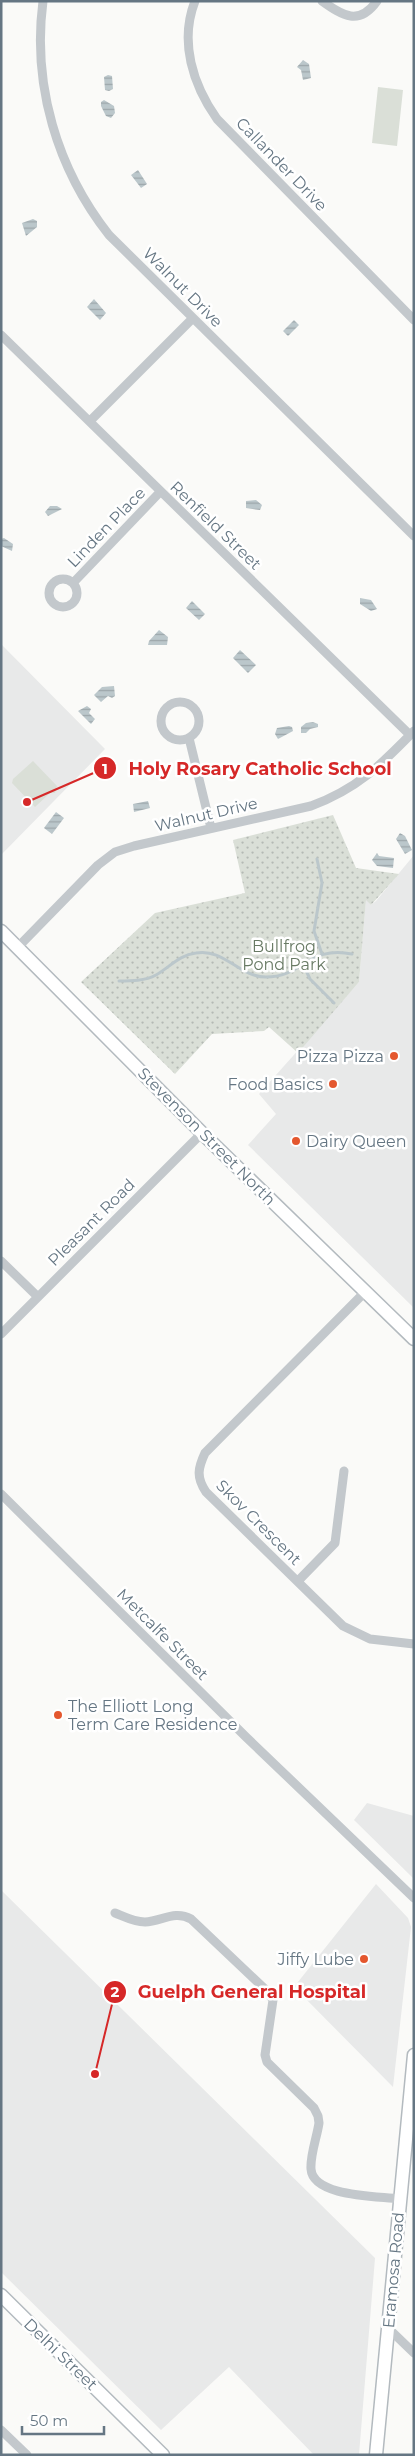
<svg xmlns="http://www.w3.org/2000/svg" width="415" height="2456" font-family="Montserrat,sans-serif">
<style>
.built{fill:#e8e9e9}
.green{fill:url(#green-dots)}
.pitch{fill:#dadfd7}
.water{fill:url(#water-rules)}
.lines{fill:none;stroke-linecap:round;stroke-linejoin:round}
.stream{stroke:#bbc7cb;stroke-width:3}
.secondary-casing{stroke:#b3babf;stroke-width:15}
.street{stroke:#c3c8cc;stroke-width:9}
.secondary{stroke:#fff;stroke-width:12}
.poi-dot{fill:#e4572e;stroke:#fff;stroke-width:2}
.labels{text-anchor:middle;stroke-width:5;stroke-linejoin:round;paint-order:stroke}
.street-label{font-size:16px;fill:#657683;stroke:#fff}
.park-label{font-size:16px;fill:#687a64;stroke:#fff}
.poi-label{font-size:16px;fill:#657683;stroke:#fff;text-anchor:end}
.leader{fill:none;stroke:#d62828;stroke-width:2}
.callout-dot{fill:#d62828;stroke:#fff;stroke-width:2}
.mark-label{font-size:15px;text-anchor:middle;font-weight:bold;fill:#fff}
.callout-label{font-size:18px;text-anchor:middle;font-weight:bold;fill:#d62828;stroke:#fff;stroke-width:5;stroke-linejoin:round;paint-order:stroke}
</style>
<defs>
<pattern id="green-dots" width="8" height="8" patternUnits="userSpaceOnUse" patternTransform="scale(1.25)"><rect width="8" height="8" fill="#dadfd7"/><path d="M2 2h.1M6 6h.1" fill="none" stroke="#b4b9b4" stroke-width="1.8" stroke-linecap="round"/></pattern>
<pattern id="water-rules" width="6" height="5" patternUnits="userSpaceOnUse" patternTransform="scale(1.25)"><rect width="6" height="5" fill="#bbc7cb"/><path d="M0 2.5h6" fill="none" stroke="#9ca6aa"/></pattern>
</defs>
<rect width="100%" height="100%" fill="#fafaf8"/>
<!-- built -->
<path class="built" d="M1,644L105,749L1,855Z
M414,855V1308L248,1145L276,1114L259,1094L359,982L366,899L371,905L376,901Z
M367,1803L414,1816V1879L354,1820Z
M376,1884L408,1918L411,1927L393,2087L294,1987Z
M1,1890L375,2258L359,2455H314L229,2367L161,2430L1,2272Z"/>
<!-- green -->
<path class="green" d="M333,815L356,868L399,874L371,905L366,900L359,982L298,1053L269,1027L264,1031L212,1034L175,1074L81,982L155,913L245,893L233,840Z"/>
<!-- pitch -->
<path class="pitch" d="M378,87L403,90L397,146L372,143Z
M33,761L57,786L55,793H50L35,807L12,783L13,779Z"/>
<!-- water -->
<path class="water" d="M303,60L309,64L311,78L303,80L301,70L297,67Z
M108,75L112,76L113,89L109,91L105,90L104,77Z
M104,100L114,106L115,113L111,118L106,116L101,106V102Z
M138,170L147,184L141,188L131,175Z
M33,219L37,221V227L26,236L22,223Z
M94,299L106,313L100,320L87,307Z
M294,320L299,325L288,336L283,331Z
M256,500L262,505L260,510L246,508V501Z
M50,506H57L62,509L48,516L45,512Z
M4,538L13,544L12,551L1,546V539Z
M360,598L371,600L377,609L371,611L360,604Z
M192,601L205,614L199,620L186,608Z
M159,630L168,637L167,645H148L149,641Z
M240,650L256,665L248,673L233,658Z
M114,686L115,696L112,698L108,696L101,702L94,695L102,687Z
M87,706L91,709L89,713L95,719L91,724L78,711Z
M313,722L318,724V727L310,729L306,733H301V727L306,723Z
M289,726L292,727L293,731L278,739L275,734L277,728Z
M148,801L150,808L134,812L133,804Z
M56,812L64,818L52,834L44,828Z
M400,833L405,836L412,850L405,854L396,839Z
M377,853L379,856L394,858L393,868L377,866L372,860Z"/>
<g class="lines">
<!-- stream -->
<path class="stream" d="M317,859L322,883L314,931L322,954
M303,964L310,979L334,1003
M119,981C131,981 145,981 156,975C170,967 179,955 196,953C224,948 239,977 266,977C303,977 309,945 352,954"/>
<defs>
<path id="secondary" d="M1,931L202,1133L414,1339
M1,2295L163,2455
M376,2455L414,2055"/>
</defs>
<!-- secondary casing -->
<use href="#secondary" class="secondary-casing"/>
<!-- street -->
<path class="street" d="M43,1C32,85 57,169 109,235L414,536
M195,1C179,42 193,85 217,119L414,320
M322,1C343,16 359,26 377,1
M1,335L410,735
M90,421L193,318
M49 593a14 14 0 1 1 28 0a14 14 0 1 1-28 0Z
M73,583L160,492
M161 721a19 19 0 1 1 38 0a19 19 0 1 1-38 0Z
M189,738L211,828
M18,947L98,865L115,852L134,846L311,806C357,789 380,766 414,731
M1,1261L37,1296
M364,1293L205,1453C198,1468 196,1477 206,1492L343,1626L370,1639L414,1644
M1,1334L202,1133
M1,1494L246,1737L414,1898
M298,1581L335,1543L344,1471
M115,1913C125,1917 134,1922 145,1922C162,1921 175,1910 191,1919L267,1991L273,2000L265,2055L267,2062L314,2108L318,2116L319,2123C317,2137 310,2155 311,2169C313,2197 378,2196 399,2199
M388,2328L414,2353
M1,2430L27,2455"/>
<!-- secondary -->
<use href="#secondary" class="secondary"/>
</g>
<!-- markers -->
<g class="poi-dot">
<circle cx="394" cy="1056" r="5"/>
<circle cx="333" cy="1084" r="5"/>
<circle cx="296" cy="1141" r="5"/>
<circle cx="58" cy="1715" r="5"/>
<circle cx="364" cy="1959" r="5"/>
</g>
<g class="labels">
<!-- street labels -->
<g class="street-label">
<text transform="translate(282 164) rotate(46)" y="6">Callander Drive</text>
<text transform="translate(183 287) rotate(45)" y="6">Walnut Drive</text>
<text transform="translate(216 525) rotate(44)" y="6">Renfield Street</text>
<text transform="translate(106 527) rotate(-46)" y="6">Linden Place</text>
<text transform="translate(206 814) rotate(-13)" y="6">Walnut Drive</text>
<text transform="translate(207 1136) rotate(45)" y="6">Stevenson Street North</text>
<text transform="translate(91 1222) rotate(-45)" y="6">Pleasant Road</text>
<text transform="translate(259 1522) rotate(45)" y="6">Skov Crescent</text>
<text transform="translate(163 1634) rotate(45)" y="6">Metcalfe Street</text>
<text transform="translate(393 2270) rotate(-85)" y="6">Eramosa Road</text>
<text transform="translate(61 2354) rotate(44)" y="6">Delhi Street</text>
</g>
<!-- park labels -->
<g class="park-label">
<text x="284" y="952">Bullfrog<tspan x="284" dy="18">Pond Park</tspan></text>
</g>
<!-- poi labels -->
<g class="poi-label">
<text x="384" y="1062">Pizza Pizza</text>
<text x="323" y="1090">Food Basics</text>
<text x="306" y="1147" text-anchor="start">Dairy Queen</text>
<text x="68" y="1712" text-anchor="start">The Elliott Long<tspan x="68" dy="18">Term Care Residence</tspan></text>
<text x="354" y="1965">Jiffy Lube</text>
</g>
</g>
<!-- callouts -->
<path class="leader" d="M27 802L105 768M95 2074L115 1992"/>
<g class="callout-dot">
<circle cx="27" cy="802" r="5"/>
<circle cx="95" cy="2074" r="5"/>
<circle cx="105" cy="768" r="12"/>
<circle cx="115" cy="1992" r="12"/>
</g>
<g class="mark-label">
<text x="105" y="774">1</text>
<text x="115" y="1997">2</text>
</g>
<g class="callout-label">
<text x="260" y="775">Holy Rosary Catholic School</text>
<text x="252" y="1998">Guelph General Hospital</text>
</g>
<!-- border -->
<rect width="415" height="2456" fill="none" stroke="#657683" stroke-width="5"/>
<!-- scale -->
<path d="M22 2426v8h82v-8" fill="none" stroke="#657683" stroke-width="2.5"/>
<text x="30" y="2426" font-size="15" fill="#657683" stroke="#ffffff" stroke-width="4" paint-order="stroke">50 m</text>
</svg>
